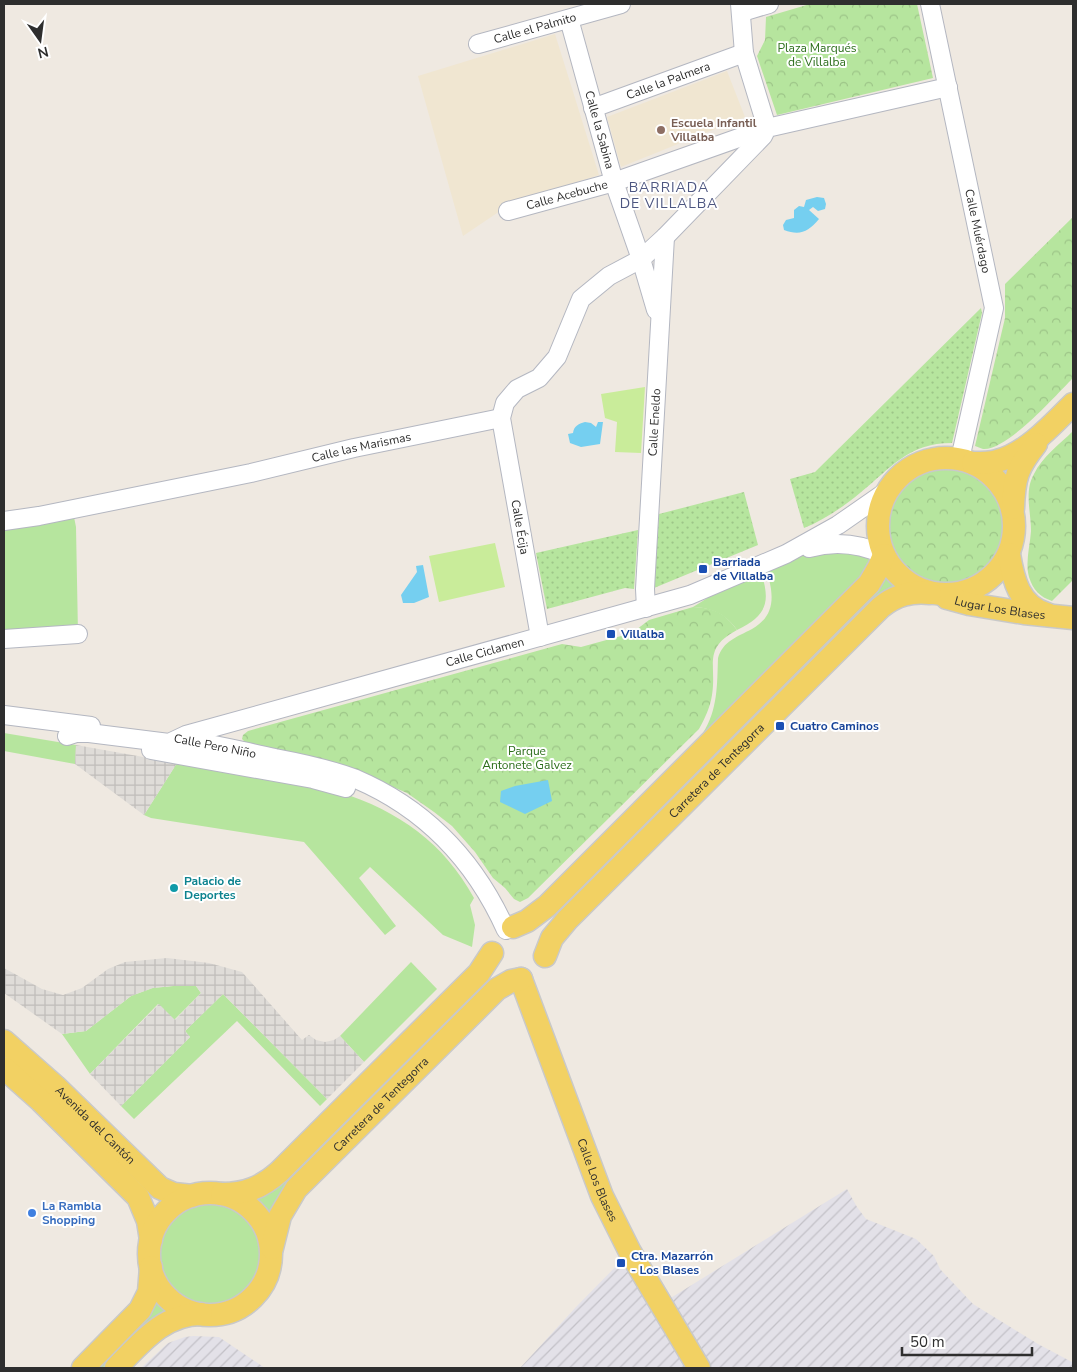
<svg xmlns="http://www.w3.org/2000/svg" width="1077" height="1372" font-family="'Nunito Sans',sans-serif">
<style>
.industrial{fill:url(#industrial-furrows)}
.education{fill:#f0e6d1}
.grass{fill:url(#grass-dots)}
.forest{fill:url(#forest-crowns)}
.garden{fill:#b6e59e}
.pitch{fill:#c9ec9a}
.plaza{fill:url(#plaza-grid)}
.water{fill:#75cff0}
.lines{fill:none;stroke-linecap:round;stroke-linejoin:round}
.minor-casing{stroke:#b4b7c1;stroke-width:20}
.major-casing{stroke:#c9c9c9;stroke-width:25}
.minor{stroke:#fff;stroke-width:18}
.major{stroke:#f2d163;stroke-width:22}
.education-dot{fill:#8d6e63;stroke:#fff;stroke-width:2}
.transit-dot{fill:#1a4fb4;stroke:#fff;stroke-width:2}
.culture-dot{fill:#0f9aa8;stroke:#fff;stroke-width:2}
.shop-dot{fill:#3f7fe0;stroke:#fff;stroke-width:2}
.labels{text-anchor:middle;stroke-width:4;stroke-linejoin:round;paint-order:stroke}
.street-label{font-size:12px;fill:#2e2e2e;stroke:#fff}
.park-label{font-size:12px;fill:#2c6e1b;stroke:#fff}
.education-label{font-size:12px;font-weight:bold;fill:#785e54;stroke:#fff;text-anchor:start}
.transit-label{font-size:12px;font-weight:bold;fill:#164399;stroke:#fff;text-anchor:start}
.culture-label{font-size:12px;font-weight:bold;fill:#0d838f;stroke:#fff;text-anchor:start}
.shop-label{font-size:12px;font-weight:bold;fill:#366cbe;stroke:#fff;text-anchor:start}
.neighbourhood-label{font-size:14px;letter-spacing:1px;fill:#4d5680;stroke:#fff}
</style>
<defs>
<pattern id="industrial-furrows" width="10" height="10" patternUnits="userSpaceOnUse" patternTransform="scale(1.25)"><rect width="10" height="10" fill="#e3e1e8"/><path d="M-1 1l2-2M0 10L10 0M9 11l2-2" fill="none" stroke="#c3c1c7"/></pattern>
<pattern id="grass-dots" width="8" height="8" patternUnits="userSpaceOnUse" patternTransform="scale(1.25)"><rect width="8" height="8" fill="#b6e59e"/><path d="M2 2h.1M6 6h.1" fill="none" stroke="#9dc588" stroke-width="1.8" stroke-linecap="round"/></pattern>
<pattern id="forest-crowns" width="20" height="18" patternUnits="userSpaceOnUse" patternTransform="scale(1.25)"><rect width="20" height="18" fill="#b6e59e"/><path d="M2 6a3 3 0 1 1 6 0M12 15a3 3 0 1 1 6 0" fill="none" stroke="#9dc588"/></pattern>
<pattern id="plaza-grid" width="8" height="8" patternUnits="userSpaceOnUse" patternTransform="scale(1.25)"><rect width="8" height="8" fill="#dfdcd8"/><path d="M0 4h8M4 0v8" fill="none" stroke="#c0bdba"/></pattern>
</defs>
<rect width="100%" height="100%" fill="#efe9e1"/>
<!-- industrial -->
<path class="industrial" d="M847,1189L857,1207L866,1219L916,1239L934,1256L940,1269L973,1304L1038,1344L1072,1362L1073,1368H520L576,1307L630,1252L661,1304Z
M193,1336L219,1337L265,1368H141L168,1343L185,1337Z"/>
<!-- education -->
<path class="education" d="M555,34L599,175L512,203L463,236L418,76Z
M727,71L745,117L621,167L607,117Z"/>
<!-- grass -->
<path class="grass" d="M981,308L982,313L952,443C908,443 891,468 860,493C843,507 824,520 804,528L790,479L815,472Z
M744,492L758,545L654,588L659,514Z
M638,530L634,589L625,588L547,609L536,553Z"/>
<!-- forest -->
<path class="forest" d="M810,4H917L933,78L777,115L757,56L765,40L766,17Z
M1073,217V378C1056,395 1007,451 983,449C980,448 978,447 975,446L1005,318V284Z
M1073,431V580L1052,601C1040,597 1033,590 1029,577C1025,562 1030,546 1031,531C1031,512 1024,491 1034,474C1042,457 1060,444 1073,431Z
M878 526a68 68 0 1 1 136 0a68 68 0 1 1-136 0Z
M693,607C714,608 725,613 737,630C702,649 717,664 712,695C710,708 705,718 699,729L528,898L520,902L514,899L505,888L493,878L475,852L452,826L434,812L407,793L358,772L247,744L242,739L243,735L248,731L562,644L581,647L632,633L649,620Z"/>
<!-- garden -->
<path class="garden" d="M74,517L76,527L78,634L4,638V528Z
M812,547L886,560L897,574L909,584L908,593L729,759L703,733C718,709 717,685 718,658C723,641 737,637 752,629C779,614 773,588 764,564Z
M759,566C770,598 771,614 737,630C726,614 712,608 693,607Z
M4,733L76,745L75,764L4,751Z
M177,763C210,769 242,774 275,780C296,784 319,786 339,792C399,811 444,843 474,898L470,905L475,925L472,947L443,935L370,867L359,878L396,926L385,935L304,842L151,818L144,815Z
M411,962L437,989L364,1062L340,1036Z
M173,986H196L201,993L174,1020L158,1004L90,1074L62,1034L86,1031L131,996L152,988Z
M223,994L327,1099L320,1106L237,1021L134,1119L121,1106L190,1037L185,1031Z
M389,1063L406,1080L296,1189L271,1254L266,1277L252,1297L237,1308L226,1312L193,1314L116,1368H83L137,1314L151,1266L150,1250L158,1224L168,1211L181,1201L192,1196L208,1193H238Z"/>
<!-- pitch -->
<path class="pitch" d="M645,387L641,453L615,452L617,422L605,418L601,394Z
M495,543L505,587L439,602L429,556Z"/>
<!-- plaza -->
<path class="plaza" d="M76,745L177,763L144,815L75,764Z
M167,958L209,963L242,972L302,1040L309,1035L316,1040L325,1042L334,1040L340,1036L364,1062L327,1099L223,994L185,1031L190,1037L121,1106L90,1074L159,1004L175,1020L201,993L196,986H173L153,988L131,996L86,1031L62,1034L4,993V968L42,989L63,995L82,988L108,969L125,962Z"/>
<!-- water -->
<path class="water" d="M817,197L824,198L826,204L825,209L818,211L813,207L809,210L819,219C808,232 800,236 784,230L783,225L786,220L794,218V210L799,206L804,207L806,200Z
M585,422L591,423L596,427L598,422H603L600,444L581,447L570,443L568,434L573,433C574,426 578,424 585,422Z
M423,565L429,597L414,603H403L401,595L417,572L416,566Z
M548,780L552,801L525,814L500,802L501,791L515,786Z"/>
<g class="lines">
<defs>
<g id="minor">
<path id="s1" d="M930,4L994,308L960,459"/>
<path d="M742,12L769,4"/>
<path id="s2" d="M569,19L614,182L641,259L656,310"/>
<path id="s3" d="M478,44L621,4"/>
<path id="s4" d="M593,108L744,53"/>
<path id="s5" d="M508,211L614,182L767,128L744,53L740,4"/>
<path id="s6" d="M4,521L39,516L251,473L354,448L501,418"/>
<path d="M809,548C835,541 859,543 884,555"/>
<path id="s7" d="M646,608L645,589L665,237"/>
<path d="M540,637L501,418L505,403L517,389L539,378L557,357L581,299L609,276L641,259L665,237L763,136L767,128L948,87"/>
<path d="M4,639L78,634"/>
<path d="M4,715L91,726"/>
<path id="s8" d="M67,736L76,733H89L169,743L186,735L690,595L786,554L838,525L887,491"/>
<path d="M181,738C213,745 244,751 275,758C302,763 330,769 356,779C426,809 475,861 506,930"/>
<path d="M151,750L313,779L346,788"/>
</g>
<g id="major">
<circle cx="946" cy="526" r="68"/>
<path d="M973,463C981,463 990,463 997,461C1026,454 1053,424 1073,404"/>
<path d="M1013,508C1014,478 1017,468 1036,444"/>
<path d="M1009,554C1013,579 1019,606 1047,614"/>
<path id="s9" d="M947,598L969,604L1024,613L1073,618"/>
<path d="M513,927L527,921L547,906L869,584L879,567L884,555"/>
<path id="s10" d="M545,956L552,938L567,920L881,607C896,595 911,591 930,593"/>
<path id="s11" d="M521,979L602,1196L630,1252L699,1368"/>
<path id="s12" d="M4,1041L55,1086L160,1188L174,1194L192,1196"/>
<path d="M4,1068L41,1101L138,1197L148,1221L151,1240"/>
<circle cx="210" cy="1254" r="61"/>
<path d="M222,1194C246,1194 262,1187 279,1172L479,973L492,953"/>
<path id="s13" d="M272,1248L280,1216L296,1189L497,989L511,981L521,979"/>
<path d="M83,1368L140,1310L149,1292L151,1267"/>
<path d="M116,1368C140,1344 163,1314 201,1314"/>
</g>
</defs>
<!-- minor casing -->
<use href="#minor" class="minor-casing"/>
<!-- major casing -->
<use href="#major" class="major-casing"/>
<!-- minor -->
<use href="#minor" class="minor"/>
<!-- major -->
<use href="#major" class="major"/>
</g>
<!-- markers -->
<circle class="education-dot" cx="661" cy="130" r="5"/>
<g class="transit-dot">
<rect x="698" y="564" width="10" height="10" rx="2.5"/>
<rect x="606" y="629" width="10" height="10" rx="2.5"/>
<rect x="775" y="721" width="10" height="10" rx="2.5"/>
<rect x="616" y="1258" width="10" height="10" rx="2.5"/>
</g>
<circle class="culture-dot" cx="174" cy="888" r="5"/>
<circle class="shop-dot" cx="32" cy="1213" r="5"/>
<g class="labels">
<!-- street labels -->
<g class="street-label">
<text dy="4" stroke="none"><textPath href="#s3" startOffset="59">Calle el Palmito</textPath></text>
<text dy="4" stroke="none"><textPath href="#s4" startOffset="80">Calle la Palmera</textPath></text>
<text dy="4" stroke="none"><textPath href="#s2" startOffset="115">Calle la Sabina</textPath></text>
<text dy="4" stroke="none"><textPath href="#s5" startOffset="61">Calle Acebuche</textPath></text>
<text dy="4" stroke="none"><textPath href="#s1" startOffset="232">Calle Muérdago</textPath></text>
<text dy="4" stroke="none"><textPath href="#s7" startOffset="186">Calle Eneldo</textPath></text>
<text dy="4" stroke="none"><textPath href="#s6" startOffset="365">Calle las Marismas</textPath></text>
<text transform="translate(520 527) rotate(80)" y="4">Calle Écija</text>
<text dy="4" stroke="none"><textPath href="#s9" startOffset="54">Lugar Los Blases</textPath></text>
<text dy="4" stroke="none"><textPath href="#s8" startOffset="432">Calle Ciclamen</textPath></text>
<text transform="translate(215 746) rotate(11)" y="4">Calle Pero Niño</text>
<text dy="4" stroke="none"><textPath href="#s10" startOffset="254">Carretera de Tentegorra</textPath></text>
<text dy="4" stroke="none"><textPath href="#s13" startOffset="184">Carretera de Tentegorra</textPath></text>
<text dy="4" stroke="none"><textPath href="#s12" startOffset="124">Avenida del Cantón</textPath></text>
<text dy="4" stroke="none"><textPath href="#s11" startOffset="215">Calle Los Blases</textPath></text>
</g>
<!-- park labels -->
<g class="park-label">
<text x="817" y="52">Plaza Marqués<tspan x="817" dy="14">de Villalba</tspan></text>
<text x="527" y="755">Parque<tspan x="527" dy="14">Antonete Galvez</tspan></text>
</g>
<!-- education labels -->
<g class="education-label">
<text x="671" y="127">Escuela Infantil<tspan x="671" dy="14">Villalba</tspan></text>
</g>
<!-- transit labels -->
<g class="transit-label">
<text x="713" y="566">Barriada<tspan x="713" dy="14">de Villalba</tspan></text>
<text x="621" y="638">Villalba</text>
<text x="790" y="730">Cuatro Caminos</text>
<text x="631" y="1260">Ctra. Mazarrón<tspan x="631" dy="14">- Los Blases</tspan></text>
</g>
<!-- culture labels -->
<g class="culture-label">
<text x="184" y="885">Palacio de<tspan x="184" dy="14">Deportes</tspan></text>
</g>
<!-- shop labels -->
<g class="shop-label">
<text x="42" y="1210">La Rambla<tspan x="42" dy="14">Shopping</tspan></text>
</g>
<!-- neighbourhood labels -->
<g class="neighbourhood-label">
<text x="669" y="192">BARRIADA<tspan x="669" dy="16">DE VILLALBA</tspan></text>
</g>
</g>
<!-- border -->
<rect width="1077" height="1372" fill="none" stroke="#2e2e2e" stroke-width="10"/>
<!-- north arrow -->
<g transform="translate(40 40) rotate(166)" stroke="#ffffff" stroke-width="4" paint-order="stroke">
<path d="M0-4L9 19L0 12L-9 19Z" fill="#2e2e2e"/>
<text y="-8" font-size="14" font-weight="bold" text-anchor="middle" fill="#2e2e2e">N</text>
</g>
<!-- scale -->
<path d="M902 1347v8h130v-8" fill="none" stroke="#2e2e2e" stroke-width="2.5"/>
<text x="910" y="1347" font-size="15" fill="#2e2e2e" stroke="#ffffff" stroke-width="4" paint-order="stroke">50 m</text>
</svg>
